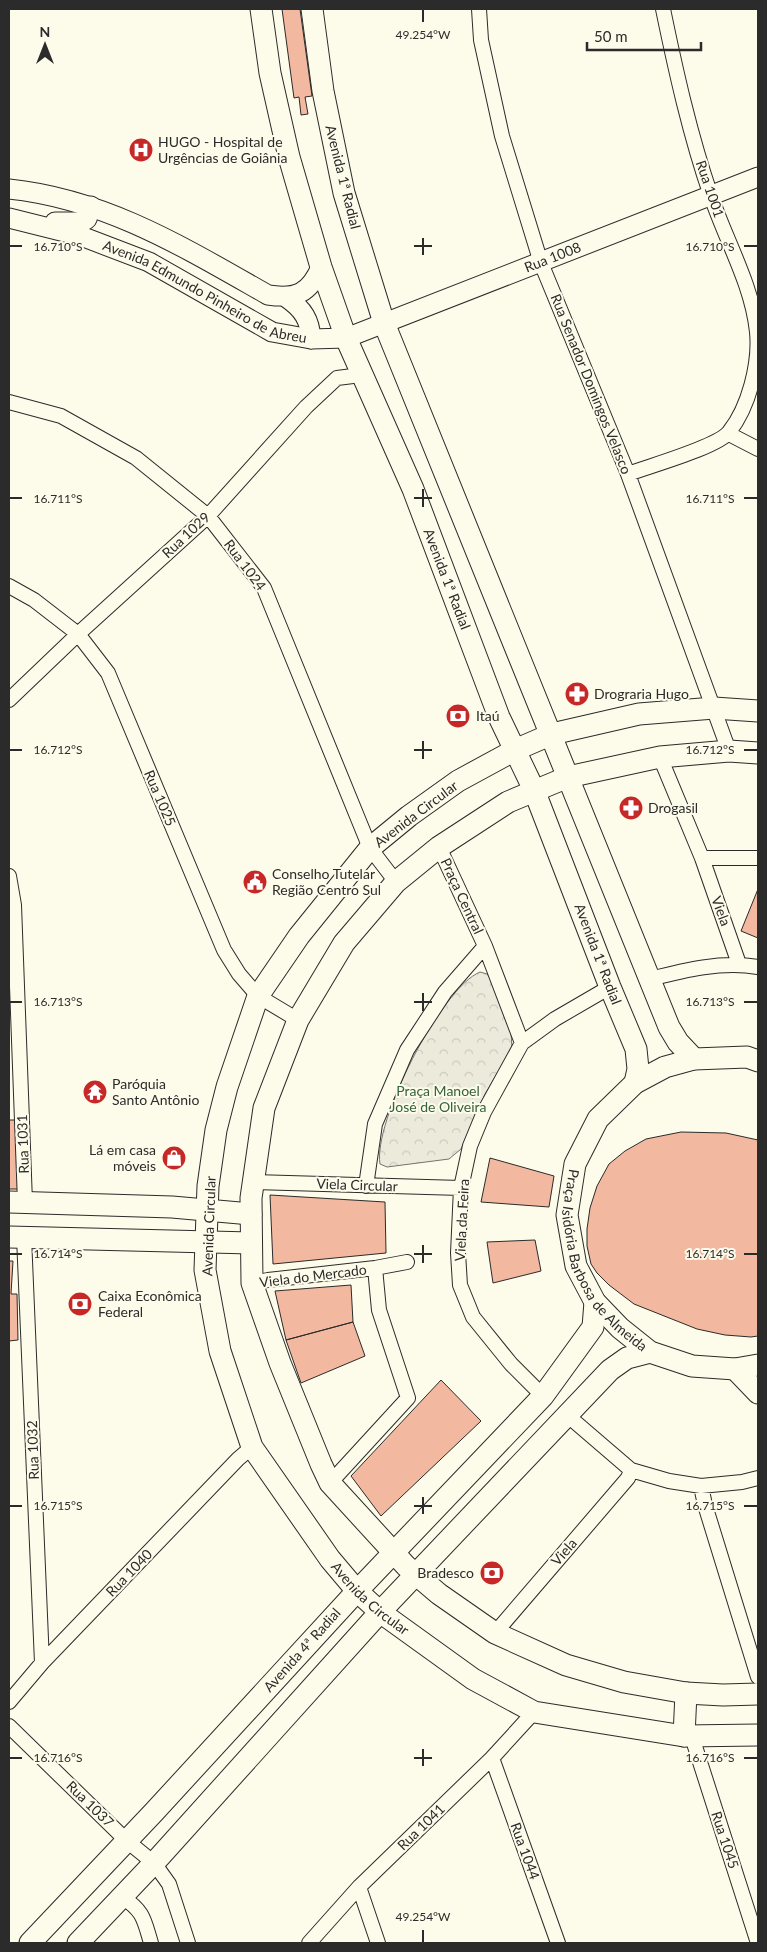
<svg xmlns="http://www.w3.org/2000/svg" width="767" height="1952" font-family="Lato,sans-serif">
<style>
.park{fill:url(#park-crowns);stroke:#74746e}
.building{fill:#f2b8a0;stroke:#2b2b2b}
.lines{fill:none;stroke-linecap:round;stroke-linejoin:round}
.street-casing{stroke:#2b2b2b;stroke-width:16}
.secondary-casing{stroke:#2b2b2b;stroke-width:21}
.primary-casing{stroke:#2b2b2b;stroke-width:23}
.street{stroke:#fdfbea;stroke-width:14}
.secondary{stroke:#fdfbea;stroke-width:19}
.primary{stroke:#fdfbea;stroke-width:21}
.ticks{fill:none;stroke:#2b2b2b;stroke-width:2}
.labels{text-anchor:middle;stroke-width:4;stroke-linejoin:round;paint-order:stroke}
.poi-label{font-size:14px;fill:#2b2b2b;stroke:#fdfbea;text-anchor:start}
.street-label{font-size:14px;fill:#2b2b2b;stroke:#fdfbea}
.park-label{font-size:14px;fill:#34623c;stroke:#fdfbea}
.ticks-label{font-size:12px;text-anchor:middle;fill:#2b2b2b;stroke:#fdfbea;stroke-width:4;stroke-linejoin:round;paint-order:stroke}
</style>
<defs>
<pattern id="park-crowns" width="20" height="18" patternUnits="userSpaceOnUse" patternTransform="scale(1.25)"><rect width="20" height="18" fill="#ecebdb"/><path d="M2 6a3 3 0 1 1 6 0M12 15a3 3 0 1 1 6 0" fill="none" stroke="#cbcabc"/></pattern>
</defs>
<rect width="100%" height="100%" fill="#fdfbea"/>
<!-- park -->
<path class="park" d="M480,972L487,974L491,979L511,1032L512,1049L485,1094L461,1149L449,1159L387,1167L380,1164C373,1122 441,988 480,972Z"/>
<!-- building -->
<path class="building" d="M282,9H300L312,96L305,97L308,114L301,115L299,97L294,98Z
M758,889V938L741,931Z
M9,1120H19V1189H9Z
M681,1132L726,1133L758,1140V1336L751,1337L725,1335L697,1329L634,1304L609,1285L597,1273L591,1264L587,1246V1229L590,1208L597,1186L609,1164L625,1151L646,1139Z
M490,1158L554,1176L549,1207L481,1202Z
M270,1195L385,1202L386,1253L273,1264Z
M535,1240L541,1271L493,1283L487,1242Z
M9,1261H13L11,1294H17L18,1340L9,1341Z
M351,1285L353,1322L286,1340L275,1291Z
M353,1322L365,1356L301,1383L286,1340Z
M441,1380L481,1421L381,1516L351,1476Z"/>
<g class="lines">
<defs>
<path id="street" d="M479,9L481,40L502,136L541,263L628,474L729,751
M9,402L61,416L136,458L208,516L264,588L370,848L396,882
M729,434L758,449
M628,474C649,466 718,447 729,432C749,407 760,363 757,332C752,284 726,241 711,196C690,135 676,72 663,9
M9,586L34,600L78,634L108,673L224,950L239,974L258,996L298,1020
M9,700L78,634L208,516L306,407L337,378L361,375
M660,757L702,858L739,964
M439,847L485,946L522,1043
M702,858H758
M9,876L14,905L25,1202
M650,979C685,970 721,961 758,967
M252,1182L461,1188
M366,1186L375,1124L407,1050L445,992L485,946
M24,1237L42,1663
M252,1283L268,1280L375,1268L407,1262
M543,1396L511,1364L473,1317L460,1285L458,1253L461,1188L470,1146L484,1112L522,1043L555,1019L610,987
M567,1415L631,1470L669,1481L701,1486L742,1482L758,1478
M330,1483L408,1398L379,1310L375,1268
M701,1486L705,1505L758,1677
M495,1633L628,1478L631,1470
M9,1702L42,1663L238,1459L252,1447
M9,1726L127,1841L154,1863L169,1884L188,1943
M692,1737L758,1943
M492,1758L558,1943
M359,1887L378,1943
M122,1897C144,1911 144,1920 151,1943
M309,1943L359,1887L492,1758L534,1712"/>
<g id="secondary">
<path d="M9,189C106,199 185,248 268,295C296,299 309,294 321,267"/>
<path id="s1" d="M9,218L81,236L149,262L272,332L311,339L346,338L758,177"/>
<path d="M55,222H82L87,219L91,206"/>
<path d="M287,298C303,309 310,320 311,339"/>
</g>
<g id="primary">
<path d="M261,9L270,73L289,157L321,267L346,338L413,489L499,717L534,790L610,987L636,1049L638,1069L635,1083"/>
<path d="M312,9L323,91L344,193L384,323L669,1027L678,1042L694,1059"/>
<path id="s2" d="M758,711L714,708L639,714L552,734L515,750L458,781L409,816L370,848L299,936L258,996L227,1087L216,1130L208,1186L205,1270L220,1351L252,1447L330,1559L357,1591L380,1612L473,1679L534,1712L684,1736L758,1735"/>
<path d="M758,753L729,751L660,757L568,777L508,802L439,847L396,882L344,943L298,1020L264,1108L251,1198L252,1283L280,1363L321,1464L330,1483L406,1566L439,1594L495,1633L566,1665L624,1682L686,1693L723,1695L758,1694"/>
<path id="s3" d="M758,1061L747,1057L694,1059L665,1067L635,1083L598,1119L575,1164L567,1215L576,1266L595,1302L620,1328L650,1352L692,1366L735,1369L758,1365"/>
<path d="M9,1202L172,1207L251,1214"/>
<path d="M9,1237L251,1243"/>
<path d="M735,1369L758,1393"/>
<path d="M684,1736L686,1693"/>
<path d="M30,1943L154,1812L357,1591L543,1396L593,1327L595,1302"/>
<path d="M78,1943L154,1863L380,1612L610,1370L627,1358L650,1352"/>
</g>
</defs>
<!-- street casing -->
<use href="#street" class="street-casing"/>
<!-- secondary casing -->
<use href="#secondary" class="secondary-casing"/>
<!-- primary casing -->
<use href="#primary" class="primary-casing"/>
<!-- street -->
<use href="#street" class="street"/>
<!-- secondary -->
<use href="#secondary" class="secondary"/>
<!-- primary -->
<use href="#primary" class="primary"/>
</g>
<!-- ticks -->
<path class="ticks" d="M423,10V22M423,238V255M10,246H22M414,246H432M744,246H757M423,489V507M10,498H22M414,498H432M744,498H757M423,741V759M10,750H22M414,750H432M744,750H757M423,993V1011M10,1002H22M414,1002H432M744,1002H757M423,1245V1263M10,1254H22M414,1254H432M744,1254H757M423,1497V1514M10,1506H22M414,1506H432M744,1506H757M423,1749V1766M10,1758H22M414,1758H432M744,1758H757M423,1930V1942"/>
<!-- icons -->
<defs>
<symbol id="hospital-disc" viewBox="-11 -11 22 22"><circle r="9.5" fill="#c62828" stroke="#fdfbea"/><path d="M-5-5h3v3.5h4V-5h3V5h-3V1.5h-4V5h-3Z" fill="#fff"/></symbol>
<symbol id="pharmacy-disc" viewBox="-11 -11 22 22"><circle r="9.5" fill="#c62828" stroke="#fdfbea"/><path d="M-2-6h4v4h4v4h-4v4h-4v-4h-4v-4h4Z" fill="#fff"/></symbol>
<symbol id="bank-disc" viewBox="-11 -11 22 22"><circle r="9.5" fill="#c62828" stroke="#fdfbea"/><path d="M-6-4H6V4H-6ZM0-2.3a2.3 2.3 0 1 0 0 4.6a2.3 2.3 0 1 0 0-4.6Z" fill="#fff"/></symbol>
<symbol id="civic-disc" viewBox="-11 -11 22 22"><circle r="9.5" fill="#c62828" stroke="#fdfbea"/><path d="M-.6-6.5H3V-4.5H.6V-3L4-1V1h2V6H-6V1h2V-1L-.6-3ZM-1.2 2.5V6h2.4V2.5Z" fill="#fff"/></symbol>
<symbol id="temple-disc" viewBox="-11 -11 22 22"><circle r="9.5" fill="#c62828" stroke="#fdfbea"/><path d="M0-6L5-2H3V0L6.5 2.5H4V6H1.5V3h-3V6H-4V2.5H-6.5L-3 0V-2H-5Z" fill="#fff"/></symbol>
<symbol id="shop-disc" viewBox="-11 -11 22 22"><circle r="9.5" fill="#c62828" stroke="#fdfbea"/><path d="M-5-2.5h2.3a2.7 3.5 0 0 1 5.4 0H5L5.5 6h-11ZM-1.5-2.5h3a1.5 2.3 0 0 0-3 0Z" fill="#fff"/></symbol>
</defs>
<g fill-rule="evenodd">
<use href="#hospital-disc" x="127" y="136" width="28" height="28"/>
<use href="#pharmacy-disc" x="563" y="680" width="28" height="28"/>
<use href="#bank-disc" x="444" y="702" width="28" height="28"/>
<use href="#pharmacy-disc" x="617" y="794" width="28" height="28"/>
<use href="#civic-disc" x="241" y="868" width="28" height="28"/>
<use href="#temple-disc" x="81" y="1078" width="28" height="28"/>
<use href="#shop-disc" x="160" y="1144" width="28" height="28"/>
<use href="#bank-disc" x="66" y="1290" width="28" height="28"/>
<use href="#bank-disc" x="478" y="1559" width="28" height="28"/>
</g>
<g class="labels">
<!-- poi labels -->
<g class="poi-label">
<text x="158" y="147">HUGO - Hospital de<tspan x="158" dy="16">Urgências de Goiânia</tspan></text>
<text x="594" y="699">Drograria Hugo</text>
<text x="476" y="721">Itaú</text>
<text x="648" y="813">Drogasil</text>
<text x="272" y="879">Conselho Tutelar<tspan x="272" dy="16">Região Centro Sul</tspan></text>
<text x="112" y="1089">Paróquia<tspan x="112" dy="16">Santo Antônio</tspan></text>
<text x="156" y="1155" text-anchor="end">Lá em casa<tspan x="156" dy="16">móveis</tspan></text>
<text x="98" y="1301">Caixa Econômica<tspan x="98" dy="16">Federal</tspan></text>
<text x="474" y="1578" text-anchor="end">Bradesco</text>
</g>
<!-- street labels -->
<g class="street-label">
<text transform="translate(343 177) rotate(76)" y="5">Avenida 1ª Radial</text>
<text transform="translate(710 189) rotate(71)" y="5">Rua 1001</text>
<text dy="5" stroke="none"><textPath href="#s1" startOffset="585">Rua 1008</textPath></text>
<text dy="5" stroke="none"><textPath href="#s1" startOffset="211">Avenida Edmundo Pinheiro de Abreu</textPath></text>
<text transform="translate(591 384) rotate(68)" y="5">Rua Senador Domingos Velasco</text>
<text transform="translate(186 535) rotate(-43)" y="5">Rua 1029</text>
<text transform="translate(245 565) rotate(53)" y="5">Rua 1024</text>
<text transform="translate(447 579) rotate(69)" y="5">Avenida 1ª Radial</text>
<text transform="translate(160 798) rotate(67)" y="5">Rua 1025</text>
<text transform="translate(416 814) rotate(-37)" y="5">Avenida Circular</text>
<text transform="translate(462 896) rotate(65)" y="5">Praça Central</text>
<text transform="translate(721 911) rotate(70)" y="5">Viela</text>
<text transform="translate(598 954) rotate(69)" y="5">Avenida 1ª Radial</text>
<text transform="translate(23 1144) rotate(-92)" y="5">Rua 1031</text>
<text transform="translate(357 1185) rotate(2)" y="5">Viela Circular</text>
<text transform="translate(462 1220) rotate(-87)" y="5">Viela da Feira</text>
<text transform="translate(209 1226) rotate(-88)" y="5">Avenida Circular</text>
<text dy="5" stroke="none"><textPath href="#s3" startOffset="340">Praça Isidória Barbosa de Almeida</textPath></text>
<text transform="translate(313 1276) rotate(-7)" y="5">Viela do Mercado</text>
<text transform="translate(33 1450) rotate(-92)" y="5">Rua 1032</text>
<text transform="translate(564 1552) rotate(-49)" y="5">Viela</text>
<text transform="translate(129 1573) rotate(-46)" y="5">Rua 1040</text>
<text dy="5" stroke="none"><textPath href="#s2" startOffset="1268">Avenida Circular</textPath></text>
<text transform="translate(302 1650) rotate(-48)" y="5">Avenida 4ª Radial</text>
<text transform="translate(90 1804) rotate(44)" y="5">Rua 1037</text>
<text transform="translate(421 1827) rotate(-44)" y="5">Rua 1041</text>
<text transform="translate(725 1840) rotate(72)" y="5">Rua 1045</text>
<text transform="translate(525 1851) rotate(70)" y="5">Rua 1044</text>
</g>
<!-- park labels -->
<g class="park-label">
<text x="438" y="1096">Praça Manoel<tspan x="438" dy="16">José de Oliveira</tspan></text>
</g>
</g>
<g class="ticks-label">
<text x="423" y="39">49.254°W</text>
<text x="58" y="251">16.710°S</text>
<text x="710" y="251">16.710°S</text>
<text x="58" y="503">16.711°S</text>
<text x="710" y="503">16.711°S</text>
<text x="58" y="754">16.712°S</text>
<text x="710" y="754">16.712°S</text>
<text x="58" y="1006">16.713°S</text>
<text x="710" y="1006">16.713°S</text>
<text x="58" y="1258">16.714°S</text>
<text x="710" y="1258">16.714°S</text>
<text x="58" y="1510">16.715°S</text>
<text x="710" y="1510">16.715°S</text>
<text x="58" y="1762">16.716°S</text>
<text x="710" y="1762">16.716°S</text>
<text x="423" y="1921">49.254°W</text>
</g>
<!-- border -->
<rect width="767" height="1952" fill="none" stroke="#2b2b2b" stroke-width="20"/>
<!-- north arrow -->
<g transform="translate(45 45)" stroke="#fdfbea" stroke-width="4" paint-order="stroke">
<path d="M0-4L9 19L0 12L-9 19Z" fill="#2b2b2b"/>
<text y="-8" font-size="14" font-weight="bold" text-anchor="middle" fill="#2b2b2b">N</text>
</g>
<!-- scale -->
<path d="M587 42v8h114v-8" fill="none" stroke="#2b2b2b" stroke-width="2.5"/>
<text x="594" y="42" font-size="15" fill="#2b2b2b" stroke="#fdfbea" stroke-width="4" paint-order="stroke">50 m</text>
</svg>
